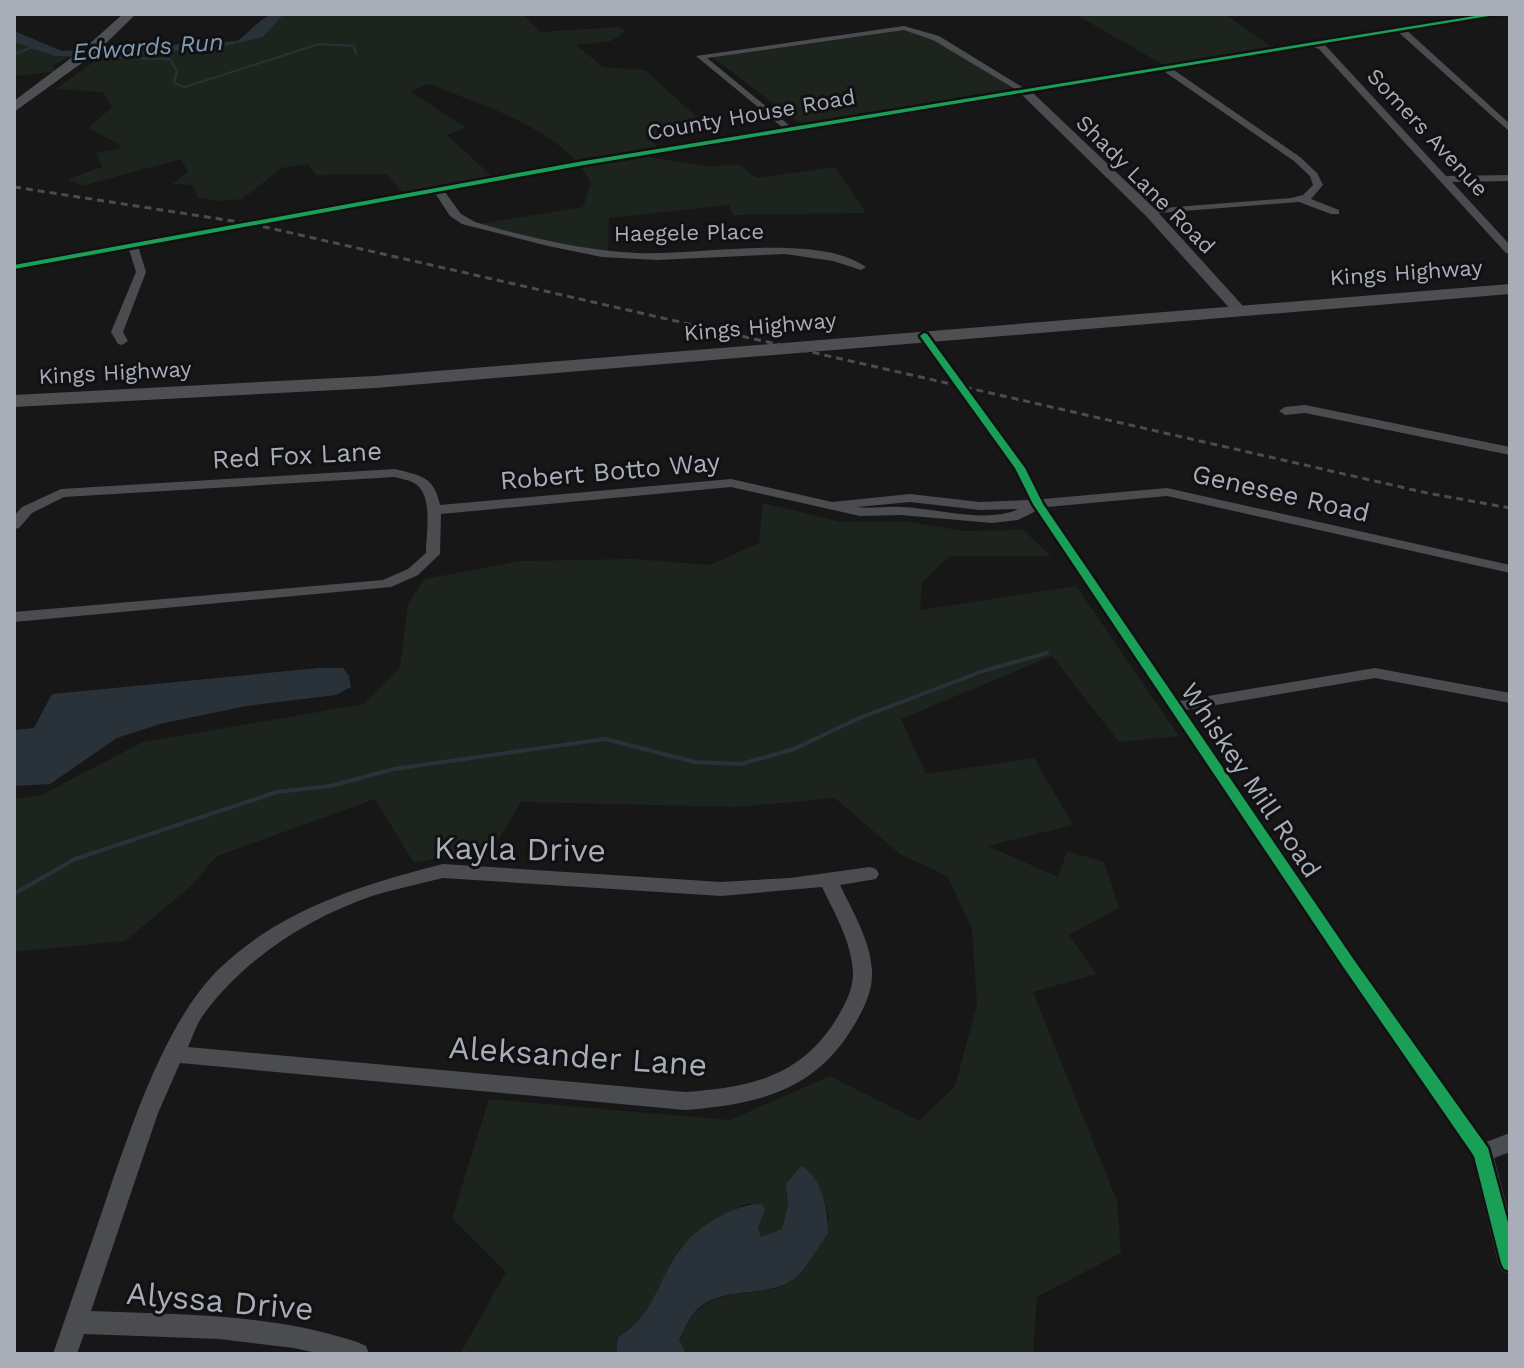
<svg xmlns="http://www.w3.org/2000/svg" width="1524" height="1368" font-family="'Work Sans',sans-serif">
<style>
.green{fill:#1d241e}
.water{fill:#2a3239}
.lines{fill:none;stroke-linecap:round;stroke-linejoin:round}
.stream-far1{stroke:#2a3239;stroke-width:2}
.stream{stroke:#2a3239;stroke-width:4}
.minor{fill:#4b4c50;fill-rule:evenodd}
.tertiary{fill:#4b4c50;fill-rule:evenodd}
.primary{fill:#4d4f52;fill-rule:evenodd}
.rail{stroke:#4b4c4f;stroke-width:3;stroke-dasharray:7 5;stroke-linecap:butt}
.cycleway-casing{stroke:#111113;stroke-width:5}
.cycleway{fill:#1a9f57;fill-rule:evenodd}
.labels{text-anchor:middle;stroke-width:6;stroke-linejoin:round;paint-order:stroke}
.far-street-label{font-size:22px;fill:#a8adb8;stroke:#111113}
.far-water-label{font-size:24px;font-style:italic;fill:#7f9bb3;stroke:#111113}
.street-label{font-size:26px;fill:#a8adb8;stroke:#111113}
.near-street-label{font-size:32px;fill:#a8adb8;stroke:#111113}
</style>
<rect width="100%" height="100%" fill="#171717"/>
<!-- green -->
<path class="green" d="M284,14H522L541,32L618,27L626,31L611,41L576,45L603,67L645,70L699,119L657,126L668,138L652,141L661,150L648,157L712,167L739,164L756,178L835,167L866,213L733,215L729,205L609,218L608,254L466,226L583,207L591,183C566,130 481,105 429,84L410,91L466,128L447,135L496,180L406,196L386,174L316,175L308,164L282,168L242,199L222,201L198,198L192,185L172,184L188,172L181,159L82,186L68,179L102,167L96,153L120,149V145L88,128L112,107L103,92L56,89L99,58L221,47L263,37Z
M1075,14H1225L1276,50L1167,67Z
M907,29L936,39L1014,86L1008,92L804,126L711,56Z
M14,42L54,56L69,57L52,66L56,69L52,72L14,76Z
M763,503L841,522H909L964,531L1023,530L1051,556H949L922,583L920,610L1076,586L1179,736L1119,742L1052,656L901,719L926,774L1034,758L1073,825L988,846L1058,877L1067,851L1104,862L1119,908L1069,935L1096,974L1033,992L1117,1201L1121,1253L1037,1297L1033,1354H686L679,1340C686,1329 689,1316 699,1309C731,1285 767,1298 791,1281C802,1274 805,1261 812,1252C834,1222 832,1220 818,1185L786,1194L788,1205L782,1229L761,1237L758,1227L765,1210L748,1203C727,1213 696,1228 681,1247C659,1278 654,1316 618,1337L616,1354H460L506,1272L452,1218L489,1099L730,1120L830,1076L919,1121L955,1086L977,1005L972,928L947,876L900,854L835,798L738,807L521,802L495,845L414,863L375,799L217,856L191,886L125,941L14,952V799L41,795L143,742L364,704L400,668L408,603L425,579L520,561L634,559L710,565L759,543Z"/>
<!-- water -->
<path class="water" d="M272,14H284L263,37L221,47L99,58L54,56L14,42V31L62,51L237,41C251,32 257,20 272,14Z
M319,668H343L349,676L351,687L336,695L246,706L160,724L117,738L50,784L14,786V730L34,728L52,694Z
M801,1166C823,1178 828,1211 828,1234C815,1249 806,1273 789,1282C760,1299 713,1284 691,1317C686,1323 684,1332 679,1339L686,1354H616L618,1337C655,1316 658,1277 682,1247C697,1226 737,1203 762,1204L765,1210L758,1227L761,1237L782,1229L788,1205L786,1184Z"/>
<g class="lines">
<!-- stream-far1 -->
<path class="stream-far1" d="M14,54L35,46
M109,54L123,58L170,59L177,71L174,83L185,87L319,44L354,46L356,54"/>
<!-- stream -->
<path class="stream" d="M14,894L75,859L277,792L330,786L394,769L605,739L695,762L741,764L794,749L857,719L983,671L1047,653"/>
<!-- minor -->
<path class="minor" d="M904,26L939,36L1027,90L1020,92L933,40L904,30L707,58L790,126V130L787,131L696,56Z
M1397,27H1403L1510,124V132L1397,31Z
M1311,42L1325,45L1446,176L1510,175V181L1452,182L1510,245V254L1506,253L1319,49L1311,46Z
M1162,66H1168L1300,157L1317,173L1323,185L1311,199L1339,210V214H1331L1299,202L1146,214V210L1150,209L1291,198L1303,195L1313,185L1310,176L1294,161L1162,70Z
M434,188H442L461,214L475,222C525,237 586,251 637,253C698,256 817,232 866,267L861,270L833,261L785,254L657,260L602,257L548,246L462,224L450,216L433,190Z
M133,243L138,246L146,272L123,332L128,341L122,345L118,344L111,332L136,272L128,246Z
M924,332L928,334L1027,468L1043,499L1167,488L1510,565V573L1167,496L1047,507L1179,701L1375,668L1510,693V703L1375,678L1186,710L1356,959L1486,1142L1510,1133V1152L1494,1158L1510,1219V1274L1502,1271L1498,1263L1472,1156L1342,969L1036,511L1018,520L992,523L901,515L860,516L731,487L441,514L440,554L418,575L391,587L14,622V612L383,580L408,569L426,553C426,533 434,494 414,483C409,480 401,479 395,477L64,497L32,513L19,528L14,529V516L22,507L61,489L395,469C421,476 434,476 440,505L731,479L832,502L910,494L980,502L1029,500L1014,468L918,336ZM910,502L980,510L1018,509C989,524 933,508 901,507C886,506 871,509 857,507Z
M1305,405L1510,447V455L1305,413L1285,415L1279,411L1285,407Z
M443,864L721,882L790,878L870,867L876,869L879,874L876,879L840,885C853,912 870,940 872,970C873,990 865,1006 856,1022C817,1091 759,1104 685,1110L180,1063L158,1113L91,1311C181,1315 271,1313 357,1342L366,1346L369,1354H321L294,1348L219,1339L84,1334L77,1354H53C72,1299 91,1244 110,1188C134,1119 167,1019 220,968C283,908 362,885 443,864ZM443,878L721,896L822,887C835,914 852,943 853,973C853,990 845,1004 837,1018C800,1078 750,1087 685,1092L188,1047C193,1036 197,1023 204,1014C244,959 308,918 372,896C395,889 419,884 443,878Z"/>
<!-- tertiary -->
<path class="tertiary" d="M1480,14H1503L1033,93L1155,209L1243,306L1245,309L1238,313L1233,312L1145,215L1022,95L584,167L14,271V263L584,159Z"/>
<!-- primary -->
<path class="primary" d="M123,14H136L97,52L14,112V101L87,46Z
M1510,284V294L375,388L14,407V395L375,376Z"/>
<!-- rail -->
<path class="rail" d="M14,187L252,224L1427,493L1510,508"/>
<defs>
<path id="cycleway" d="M1487,14H1501L584,165L14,269V265L584,161Z
M924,333L927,334L1025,468L1043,504L1354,960L1488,1148L1510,1230V1271L1504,1269L1501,1263L1474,1156L1344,968L1033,504L1015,468L920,336Z"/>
</defs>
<!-- cycleway casing -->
<use href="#cycleway" class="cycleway-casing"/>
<!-- cycleway -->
<use href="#cycleway" class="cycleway"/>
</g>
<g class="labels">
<!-- far-street labels -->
<g class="far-street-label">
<text transform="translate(751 114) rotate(-10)" y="8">County House Road</text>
<text transform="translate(1428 132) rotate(47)" y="8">Somers Avenue</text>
<text transform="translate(1146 184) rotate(45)" y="8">Shady Lane Road</text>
<text transform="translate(689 232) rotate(-1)" y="8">Haegele Place</text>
<text transform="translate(1406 272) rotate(-4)" y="8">Kings Highway</text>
<text transform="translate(760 326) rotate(-5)" y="8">Kings Highway</text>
<text transform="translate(115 372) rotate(-3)" y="8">Kings Highway</text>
</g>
<!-- far-water labels -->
<g class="far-water-label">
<text transform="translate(148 47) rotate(-4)" y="8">Edwards Run</text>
</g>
<!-- street labels -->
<g class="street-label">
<text transform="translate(297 455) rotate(-3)" y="9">Red Fox Lane</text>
<text transform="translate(610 471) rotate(-5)" y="9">Robert Botto Way</text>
<text transform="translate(1281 493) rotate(13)" y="9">Genesee Road</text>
<text transform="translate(1251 780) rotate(56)" y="9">Whiskey Mill Road</text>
</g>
<!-- near-street labels -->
<g class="near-street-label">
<text transform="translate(520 849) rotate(1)" y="11">Kayla Drive</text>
<text transform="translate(578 1056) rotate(4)" y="11">Aleksander Lane</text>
<text transform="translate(220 1301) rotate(5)" y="11">Alyssa Drive</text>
</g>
</g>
<!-- border -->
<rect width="1524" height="1368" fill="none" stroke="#a8adb8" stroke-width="32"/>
</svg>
